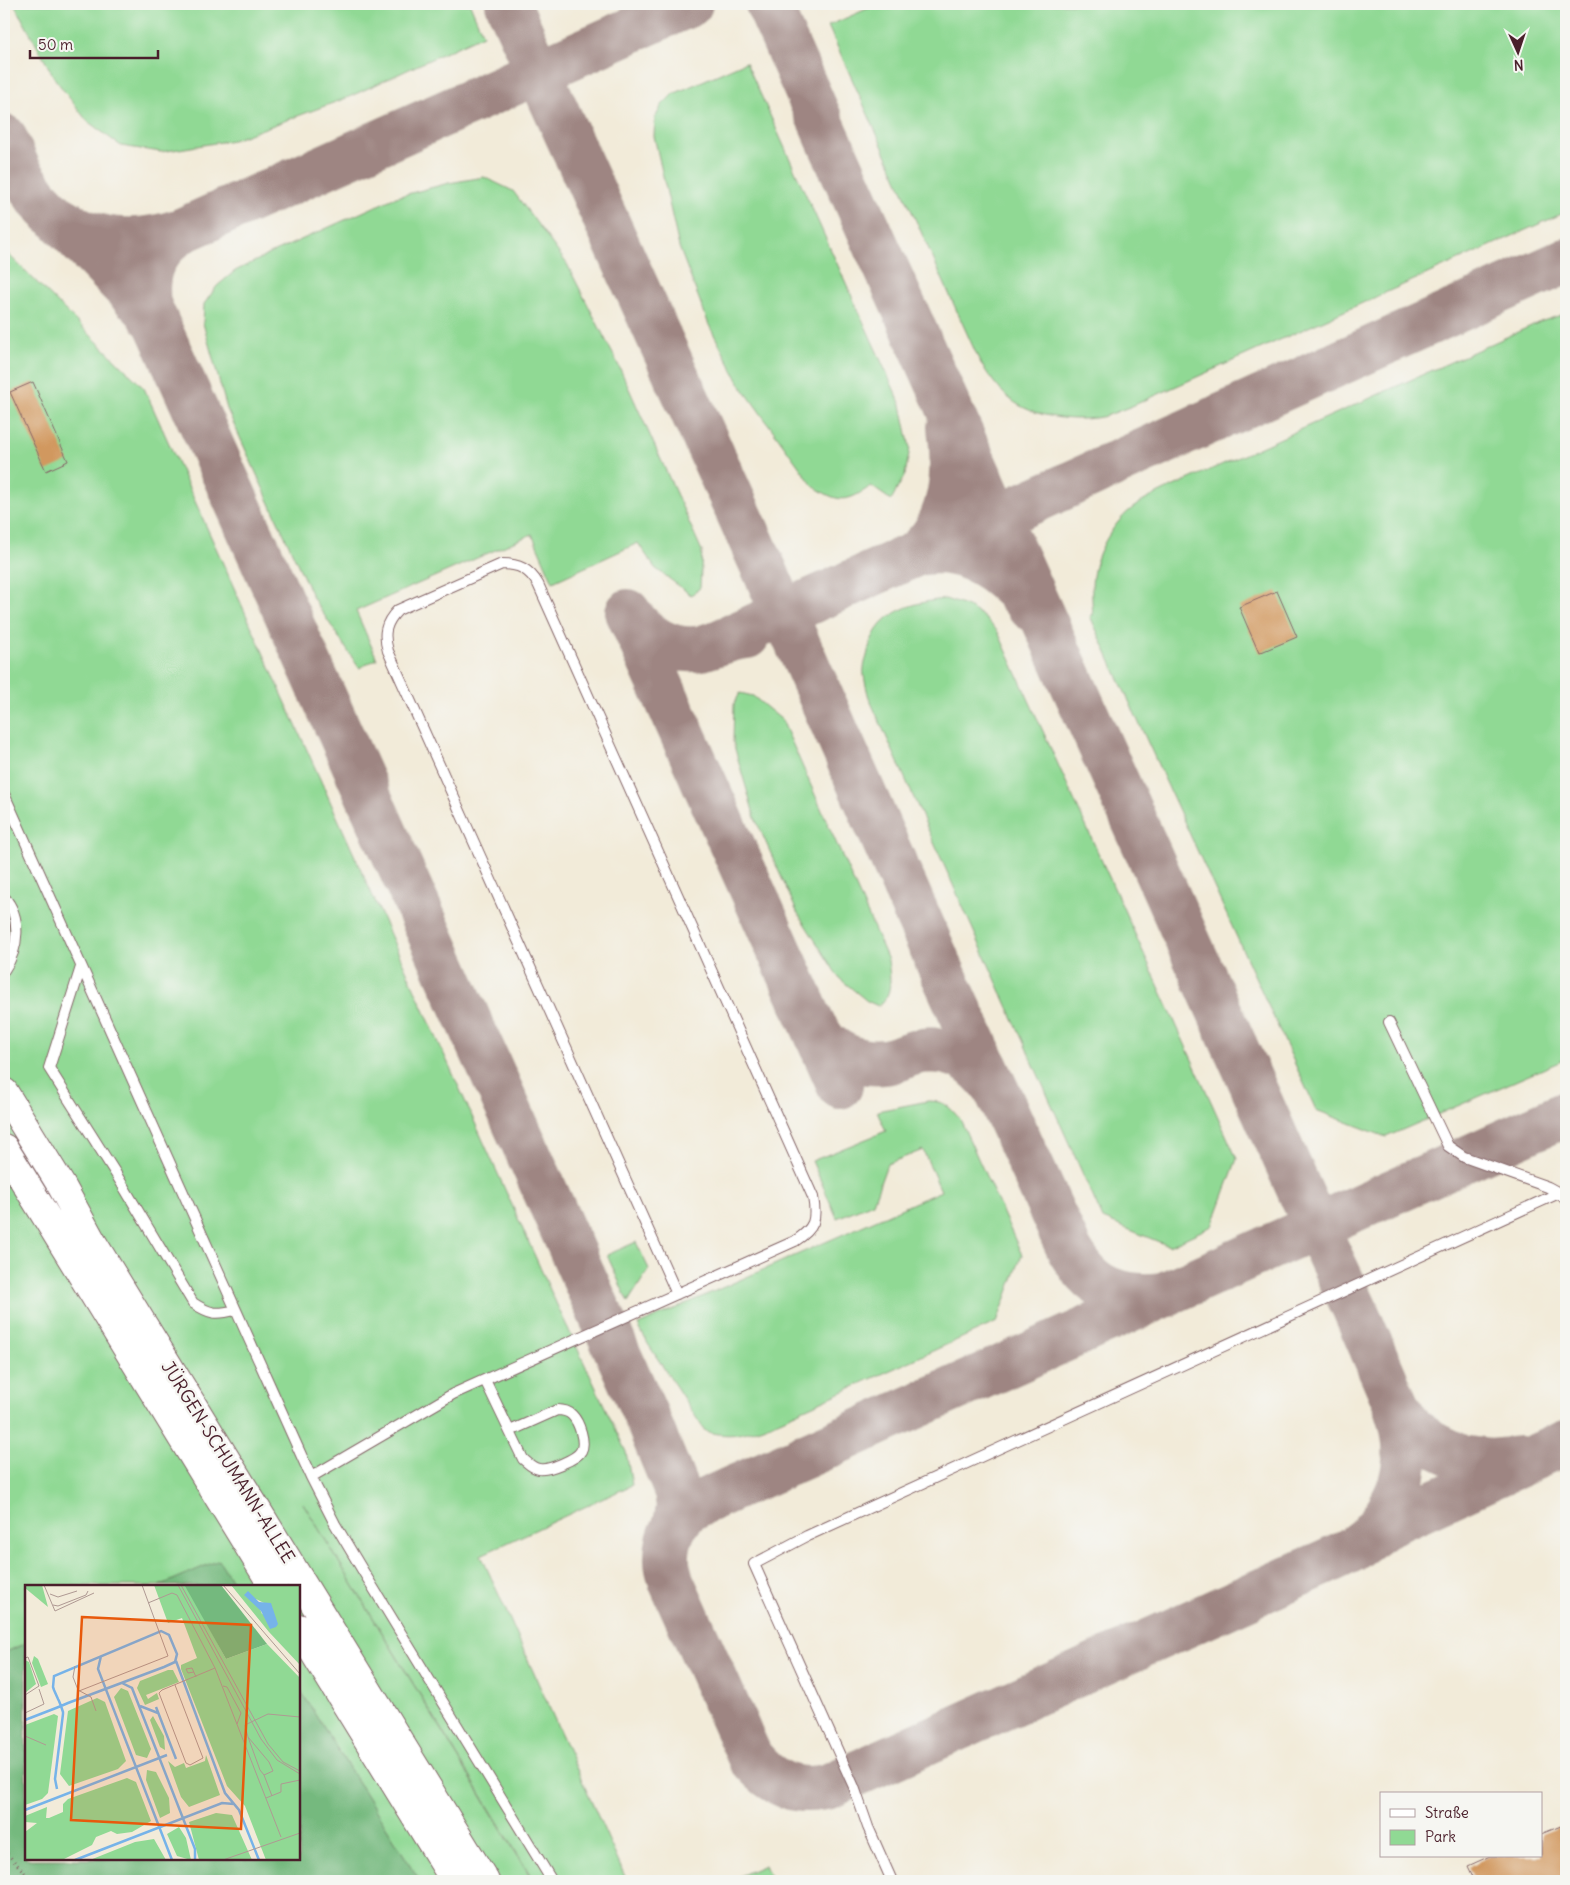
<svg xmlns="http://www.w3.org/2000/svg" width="1570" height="1885" font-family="Delius,sans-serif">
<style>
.green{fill:#90d994;stroke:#6d7c60}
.forest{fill:#74b97e;stroke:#5f6c54}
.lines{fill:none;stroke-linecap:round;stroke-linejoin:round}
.taxiway{stroke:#9e8582;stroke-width:46}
.building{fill:#d1985e}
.lane-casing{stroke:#856668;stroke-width:12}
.secondary-casing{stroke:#856668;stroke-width:30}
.path{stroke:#856668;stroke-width:3;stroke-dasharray:1 4;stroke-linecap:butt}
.lane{stroke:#fff;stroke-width:10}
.secondary{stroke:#fff;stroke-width:28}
.labels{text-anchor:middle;stroke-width:5;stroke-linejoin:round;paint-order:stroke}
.street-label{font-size:18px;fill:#4a1f2b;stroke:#f6f6f2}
.inset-river{fill:none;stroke:#76b3e9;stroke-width:2.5}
.inset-road{fill:none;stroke:#af9993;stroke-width:1}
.view{fill:#e8590c;fill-opacity:0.15;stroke:#e8590c;stroke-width:2.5}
.inset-edge{fill:none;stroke:#4a1f2b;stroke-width:2.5}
</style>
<rect width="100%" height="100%" fill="#f6f6f2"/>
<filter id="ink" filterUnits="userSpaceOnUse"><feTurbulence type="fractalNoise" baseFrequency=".02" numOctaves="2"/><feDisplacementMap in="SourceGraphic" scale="10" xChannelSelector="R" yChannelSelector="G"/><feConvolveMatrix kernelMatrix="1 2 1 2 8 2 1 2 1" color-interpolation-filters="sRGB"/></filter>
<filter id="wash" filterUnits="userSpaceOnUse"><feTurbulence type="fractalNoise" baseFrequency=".0096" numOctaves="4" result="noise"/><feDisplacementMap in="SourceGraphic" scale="20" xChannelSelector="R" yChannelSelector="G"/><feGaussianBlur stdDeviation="1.12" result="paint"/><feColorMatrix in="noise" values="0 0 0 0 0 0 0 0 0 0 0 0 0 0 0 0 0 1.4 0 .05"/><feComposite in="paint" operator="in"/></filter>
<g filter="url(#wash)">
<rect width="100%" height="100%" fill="#f2ebd9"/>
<!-- green -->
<path class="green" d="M14,4H470L483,35L349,97L233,140L161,152L121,146L87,121L55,79Z
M878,4H1566V212L1132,406C1123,409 1115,413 1106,416C1078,423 1033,418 1010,399C997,388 988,375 979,360L828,26Z
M746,62L901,405L910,448L905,475L891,500L871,486C847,503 838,503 813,486L741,386L709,325L679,247L654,136L655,118L662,105L673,94Z
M484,177L513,191L567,264L617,362L702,551L700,588L691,595L655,568L638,543L553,582L532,534L356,611L377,659L359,668L313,598L227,409L203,323L204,304L217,286L235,271L274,252L396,197L449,183Z
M4,250L144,388L557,1305L626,1452L632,1485L481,1555L627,1881H534L303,1503L533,1881H420L299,1688V1586H235L219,1561L159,1586H26V1643L4,1653Z
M1561,315H1566V1059L1386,1137L1316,1110L1090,616L1093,615C1092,602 1091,589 1093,576C1096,552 1115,520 1134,507C1144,500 1155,495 1165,490L1540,322Z
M945,599C971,607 980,611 998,632L1237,1159L1212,1226L1169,1246L1103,1219L869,698C867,690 865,683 864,675C863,669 865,662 867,656C874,614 907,603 945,599Z
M740,693L753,696L782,720L888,960C890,977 894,995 878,1006L867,1001L839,978L797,912L755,818L733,742L734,704Z
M928,1101C946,1101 949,1107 960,1119L1022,1255L997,1322L771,1424C745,1433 733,1439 705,1431L648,1344L638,1325L941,1191L923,1150L887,1164L873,1203L837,1218L812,1161L886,1131L877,1111Z
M636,1242L649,1269L628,1302L607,1255Z
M765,1865L772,1881H728Z"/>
<!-- forest -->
<path class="forest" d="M219,1560L235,1586H159Z
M26,1643V1859H299V1688L420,1881H4V1653Z"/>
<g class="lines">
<!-- taxiway -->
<path class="taxiway" d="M508,4L784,613L941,969L1070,1251C1076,1261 1083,1271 1092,1279C1112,1296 1143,1299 1168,1294
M768,4L1316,1227L1354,1307L1397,1407L1412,1429L1435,1445L1462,1458L1490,1462L1521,1459
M4,137L19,171L37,197L146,309L157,324
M51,213C60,218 69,224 78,229C110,245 148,242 181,231L690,4
M181,231C153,251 144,270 148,304L646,1416L677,1492L679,1507L676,1523
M950,427C956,471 953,525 916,553C926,552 937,550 947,552C980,555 1012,583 1031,608
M628,612L840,1086
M628,612C643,636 672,654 702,648C717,644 731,637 747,636
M718,643L1566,261
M814,1027C819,1033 823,1041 828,1045C847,1061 874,1067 897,1059C905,1056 913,1052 922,1051C955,1047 975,1062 994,1086
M1566,1114L696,1505C676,1516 666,1538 667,1561C667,1568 670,1575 671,1581L750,1757C772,1784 795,1795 829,1786L1328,1561L1351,1550L1383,1526L1566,1443
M1371,1534C1405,1495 1414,1456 1397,1407"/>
</g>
<g id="blocks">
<!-- building -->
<path class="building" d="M33,382L68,461L46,471L10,392Z
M1277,591L1297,637L1259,653L1239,607Z
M1566,1824V1881H1475L1468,1866L1490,1856H1541V1834Z"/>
</g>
</g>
<g filter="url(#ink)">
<use href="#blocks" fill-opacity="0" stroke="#856668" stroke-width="1"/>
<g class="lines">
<defs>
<path id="lane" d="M4,794L311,1477L335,1524L363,1571L552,1881
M4,897C22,917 19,949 4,970
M4,926V931
M81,967L49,1068L116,1174L193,1303C210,1314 216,1315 235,1310
M1389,1022L1448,1146L1464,1157L1548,1187L1559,1193L1566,1200
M485,1380L523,1459C528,1463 532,1468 539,1469C548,1471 577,1459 581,1451C586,1442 579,1422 572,1415C568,1411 562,1410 557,1410L510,1431
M311,1477L453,1394L795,1241C815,1228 817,1220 813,1197L538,584C529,569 519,564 502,564L398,610C385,623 383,634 388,651L677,1294
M892,1881L868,1827L854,1787L754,1564L807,1536L1559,1193"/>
<path id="secondary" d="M4,1092L61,1185L91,1240L485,1881
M4,1148L273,1586
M299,1628L455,1881"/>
</defs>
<!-- lane casing -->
<use href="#lane" class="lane-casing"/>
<!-- secondary casing -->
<use href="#secondary" class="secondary-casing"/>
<!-- path -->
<path class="path" d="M4,1850L32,1881"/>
<!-- lane -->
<use href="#lane" class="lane"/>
<!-- secondary -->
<use href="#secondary" class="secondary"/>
</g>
</g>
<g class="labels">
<!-- street labels -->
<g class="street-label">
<text transform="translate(228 1462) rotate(58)" y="6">JÜRGEN-SCHUMANN-ALLEE</text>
</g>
</g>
<!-- overview -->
<g transform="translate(25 1585)">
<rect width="275" height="275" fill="#f2ebd9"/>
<path d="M0,0H17L23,22L0,3ZM129,0H161L201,74L242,59L275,93V275H241L220,221L202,201L156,84V80L172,73L157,33L143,38ZM206,0H275V80L244,47ZM231,14L247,22L248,31L237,29ZM9,71L13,74L23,99L16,102L7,78ZM0,75L4,77L11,99L0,108ZM143,85H148L154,97L121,110L123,114L132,108L134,114L120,120L112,103L115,96ZM96,103L103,106L126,164L122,173L111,170L89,112ZM72,113L80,117L101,176L93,184L44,201L35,189L43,126ZM29,129L33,131L23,208L17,214L0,220V140ZM128,131L139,151L140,165L135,162L125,135ZM181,170L195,210L164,222L156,212L143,176L150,182L159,178L161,183L180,176ZM122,185L131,187L144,213L145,228L135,233L121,195ZM102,193L111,197L126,236L107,247L92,249L86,246L71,252L67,260L37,275H0V247L12,238L0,237V231L22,222L21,233H24L38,227V219L43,214ZM191,228L207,230L227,275H174L164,237ZM154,242L161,253L166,275L152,271L142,249ZM129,254L141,275H65L110,257Z" fill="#90d994" fill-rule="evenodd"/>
<path d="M196,0L242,59L201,74L160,1Z" fill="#74b97e"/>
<path d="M223,6L234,17L246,18L253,39L251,42L245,44L236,26L219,10Z" fill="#76b3e9"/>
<path class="inset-river" d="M76,71L73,84L147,275M151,76L200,208L214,225L234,275M97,98L107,103L170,264V275M115,121L133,128M131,122L151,174M0,135L31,123L36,121L43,118L139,82L150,77L152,69L144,50L136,46L29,91L28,102L29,105L33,114L34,116L36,121L38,127V129L30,194L32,204M0,225L142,170M50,275L197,218L209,219"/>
<path class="inset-road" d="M19,0L30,26L69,8M153,0L236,154L252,175L275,189M156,0L243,159L258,177L275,186M198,0L275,89M25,9L33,12L52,6M123,18L147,8L152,10L190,83L256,252M28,20L33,21L61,10L63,6M0,73L3,72L14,101L0,110M50,81L48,92L53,105L66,112L71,126M169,87L163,88L161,84L167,83L171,92M150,100L178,173L165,180L161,178L134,108L137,105L190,83M198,101L202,102L216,128L212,139M54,106L143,71L117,0M0,128L19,119L14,104M0,151L21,160M223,152L235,185L239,190L248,186L244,177L223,152L220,140L243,129L275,132M239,190L247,211M241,213L256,207V199L275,195M198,275L275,248"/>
<path class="view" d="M57,32L226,40L216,244L46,235Z"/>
<rect width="275" height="275" class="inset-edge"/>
</g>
<!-- margin -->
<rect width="1570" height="1885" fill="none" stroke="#f6f6f2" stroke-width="20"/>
<!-- legend -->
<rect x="1380" y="1792" width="162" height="65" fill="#f6f6f2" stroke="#b1a0a2"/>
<rect x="1390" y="1809" width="25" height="8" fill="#ffffff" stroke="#b1a0a2"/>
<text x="1425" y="1818" font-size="15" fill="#4a1f2b">Straße</text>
<rect x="1390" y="1830" width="25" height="15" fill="#90d994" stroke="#b1a0a2"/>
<text x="1425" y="1842" font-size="15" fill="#4a1f2b">Park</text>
<!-- north arrow -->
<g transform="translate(1518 52) rotate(177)" stroke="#f6f6f2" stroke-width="4" paint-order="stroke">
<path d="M0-4L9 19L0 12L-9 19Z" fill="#4a1f2b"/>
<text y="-8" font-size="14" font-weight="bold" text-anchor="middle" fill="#4a1f2b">N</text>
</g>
<!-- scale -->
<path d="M30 50v8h128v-8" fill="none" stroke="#4a1f2b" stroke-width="2.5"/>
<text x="38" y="50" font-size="15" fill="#4a1f2b" stroke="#f6f6f2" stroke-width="4" paint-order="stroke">50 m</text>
</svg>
